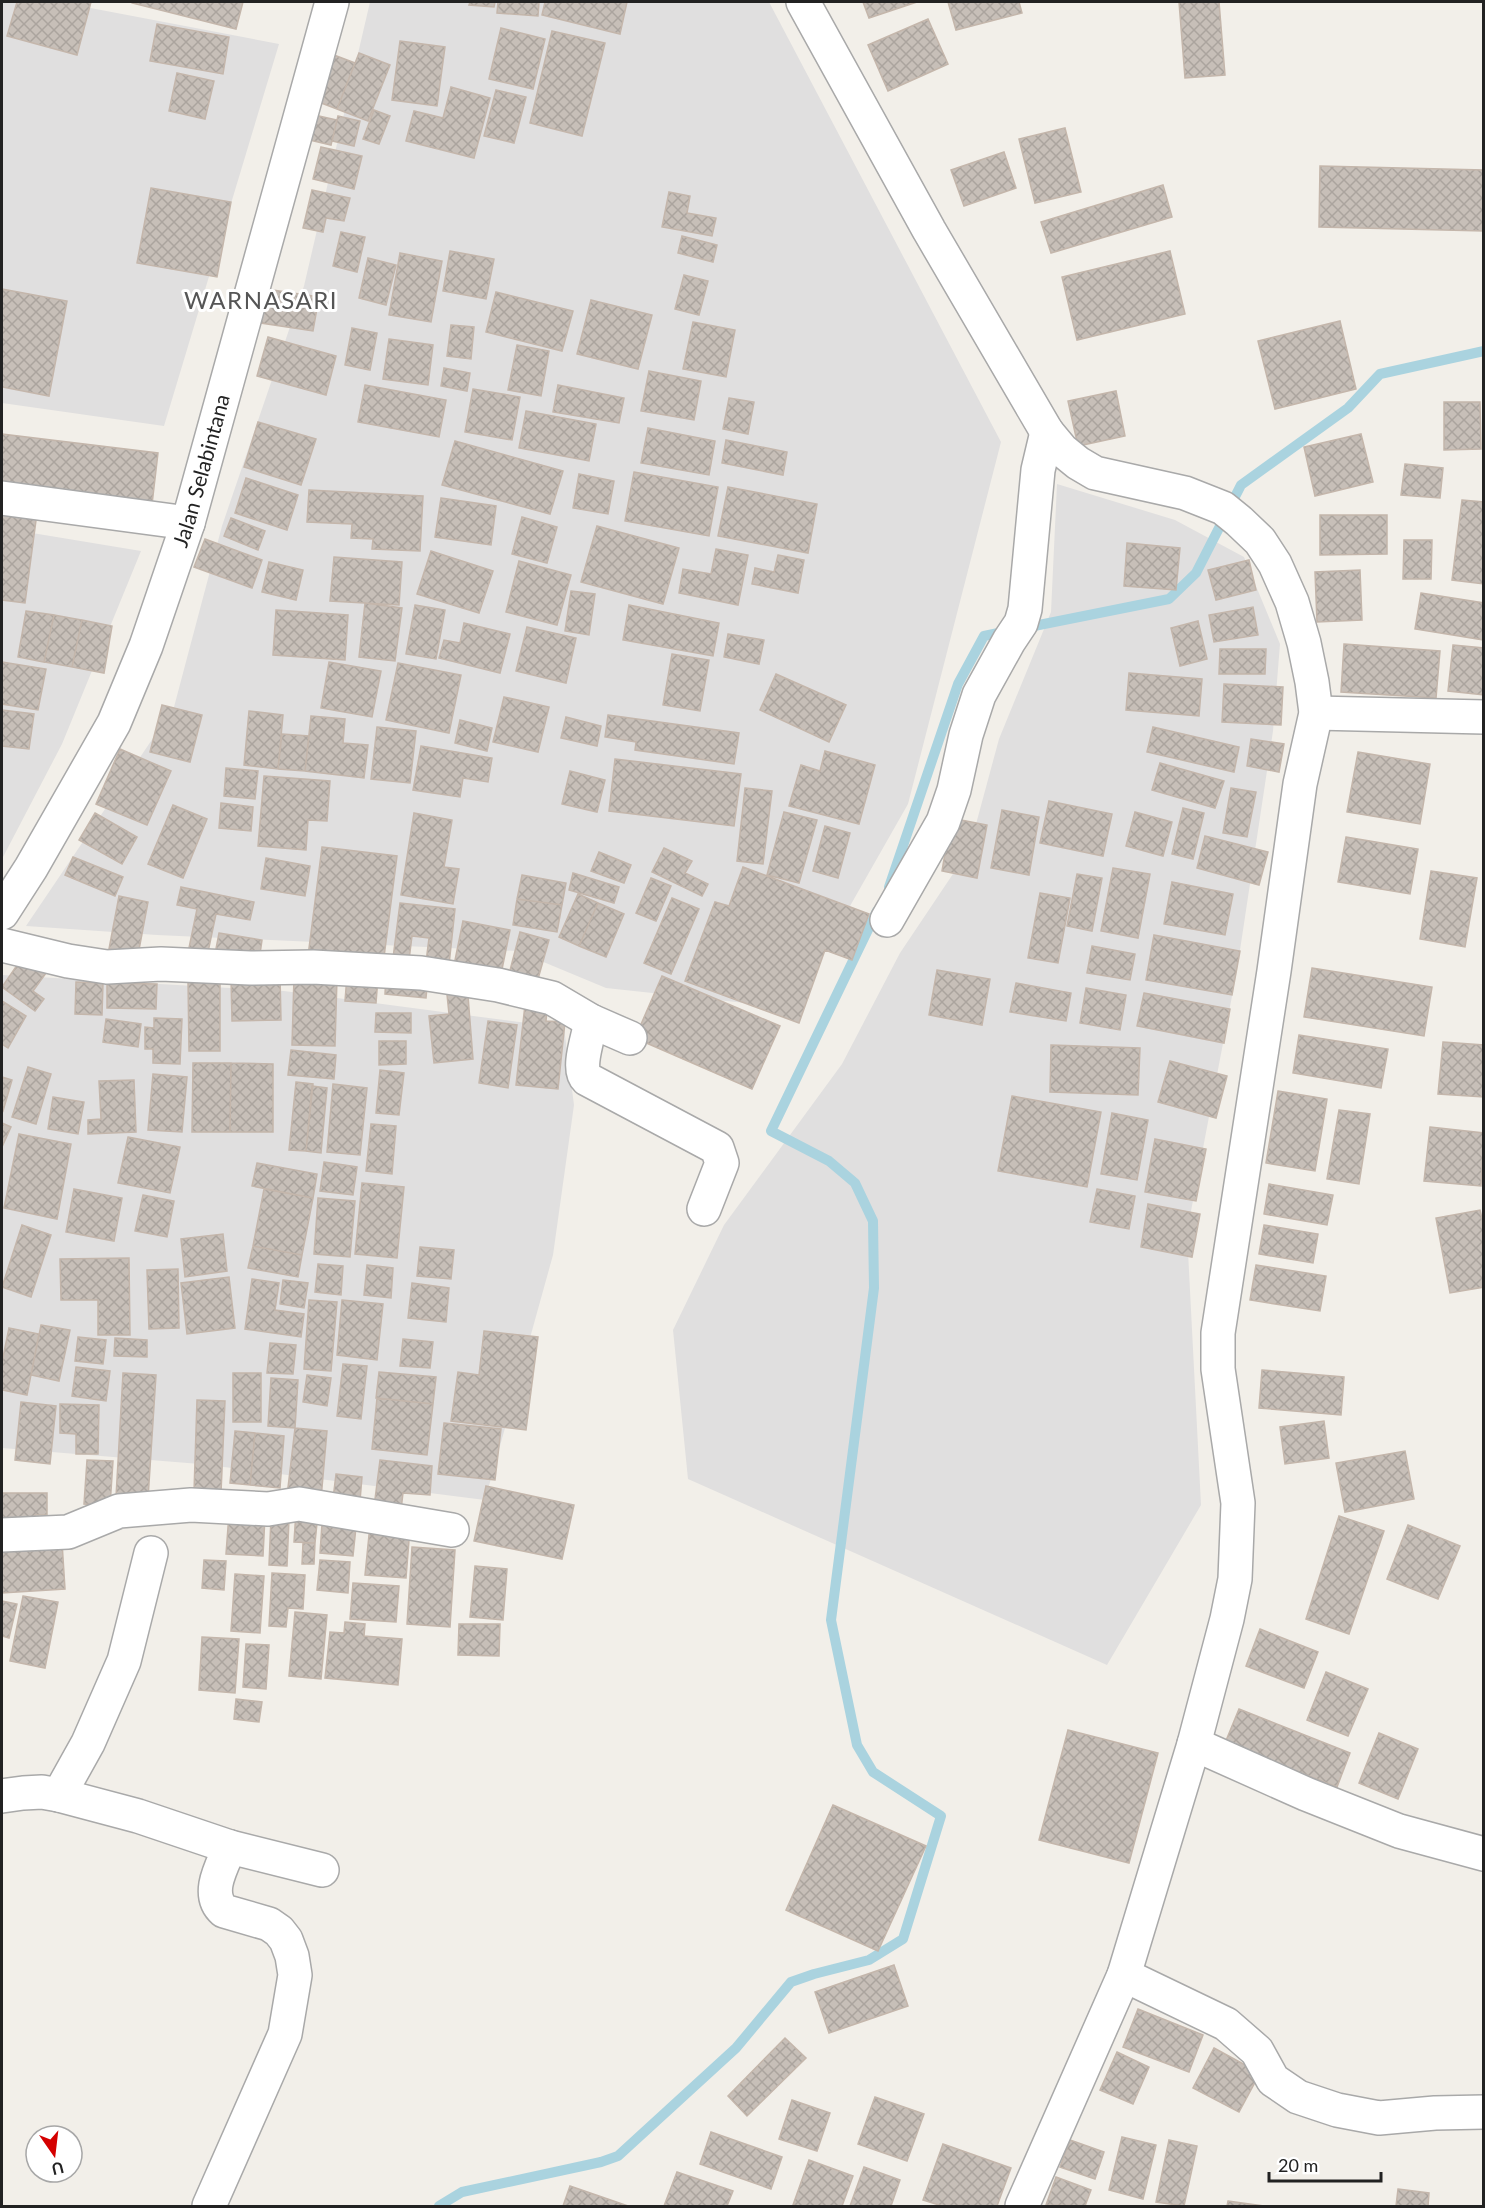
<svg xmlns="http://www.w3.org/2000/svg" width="1485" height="2208" font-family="Lato,sans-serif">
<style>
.residential{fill:#e0dfdf}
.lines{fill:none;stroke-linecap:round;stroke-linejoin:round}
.stream{stroke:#aad3df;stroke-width:10}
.building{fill:url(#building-cross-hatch);stroke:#c4b6ab;stroke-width:1.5}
.minor-casing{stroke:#a9a9a9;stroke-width:36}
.minor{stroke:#fff;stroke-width:33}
.labels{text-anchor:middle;stroke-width:6;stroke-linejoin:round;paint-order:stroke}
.street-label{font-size:21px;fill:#222;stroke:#fff}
.quarter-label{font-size:24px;letter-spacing:1.5px;fill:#555;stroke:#fff}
</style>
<defs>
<pattern id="building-cross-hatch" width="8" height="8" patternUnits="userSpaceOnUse" patternTransform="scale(1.5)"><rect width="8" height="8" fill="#c7bfb8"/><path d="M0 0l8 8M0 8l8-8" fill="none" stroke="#aba49e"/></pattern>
</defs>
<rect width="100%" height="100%" fill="#f2efe9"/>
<!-- residential -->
<path class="residential" d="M2,2H59L279,44L164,426L2,403Z
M370,2H769L1001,442L908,804L792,1008L606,988L517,951L157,935L26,926L174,707L222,526L304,286Z
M1057,484L1175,520L1244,557L1280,644L1273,731L1237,970L1187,1232L1201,1505L1107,1665L688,1479L673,1330L724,1225L842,1064L900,953L969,850L999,739L1051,612Z
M2,528L141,551L62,744L2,859Z
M2,975L284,991L564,1028L574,1105L553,1255L485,1500L200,1464L2,1448Z"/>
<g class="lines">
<!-- stream -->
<path class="stream" d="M1024,628L1169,599L1196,573L1241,485L1348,408L1380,374L1484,351
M889,887L958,684L984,636L1008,631
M439,2206L462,2192L601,2162L618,2156L736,2048L791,1982L814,1974L869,1960L903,1939L941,1816L873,1772L857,1745L831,1620L874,1288L873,1221L855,1183L829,1161L771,1131L877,911"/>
</g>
<!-- building -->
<path class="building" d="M17,2H91L77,55L7,36Z
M132,2H243L236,29L132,3Z
M470,2H495L494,7L469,5Z
M498,2H539L538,16L497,13Z
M545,2H627L620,34L542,15Z
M863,2H917L869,18Z
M948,2H1019L1022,13L956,30Z
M1179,2H1219L1225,75L1185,78Z
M928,19L948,64L888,91L868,45Z
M157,24L229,37L223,74L150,61Z
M501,28L545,39L533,89L489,79Z
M552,31L605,43L582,136L530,123Z
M400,41L445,47L437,106L392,100Z
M359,53L390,65L368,121L337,109Z
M334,55L355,63L337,109L316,101Z
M177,73L214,81L205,119L169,111Z
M451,87L490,98L474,158L406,141L414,111L443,118Z
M496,90L526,97L514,143L484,136Z
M374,110L390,116L379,144L363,139Z
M310,114L337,120L331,145L305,139Z
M338,116L360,121L354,146L332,141Z
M1065,128L1081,192L1035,203L1019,139Z
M321,147L362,156L354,189L313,179Z
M1004,152L1016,188L964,206L951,170Z
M1320,166L1484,170V231L1319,227Z
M1163,185L1172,217L1051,253L1041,222Z
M151,188L231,202L217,277L137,263Z
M312,190L350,198L344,221L326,218L323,232L303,228Z
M669,192L690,196L687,213L716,218L712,236L662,227Z
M341,232L365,237L357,272L333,266Z
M682,236L717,245L713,262L678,253Z
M450,251L494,259L486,299L443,291Z
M1170,251L1185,314L1077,340L1062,277Z
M400,253L442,261L431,322L389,315Z
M368,258L396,265L386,305L359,298Z
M684,275L708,281L699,315L675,309Z
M2,289L67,301L49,396L2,387Z
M266,289L319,297L313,331L261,323Z
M496,292L573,311L562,351L486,332Z
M591,300L652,315L638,369L577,354Z
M1340,321L1356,389L1275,409L1258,341Z
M693,322L735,330L726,377L683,369Z
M451,325L474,327L471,359L447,356Z
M352,328L377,333L370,370L345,365Z
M268,337L336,356L326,395L257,376Z
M389,339L433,345L428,385L383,379Z
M517,345L549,351L541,396L508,390Z
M444,368L470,373L467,391L441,386Z
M649,371L701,381L694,420L641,411Z
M365,385L446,400L439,437L358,422Z
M558,385L624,398L619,423L553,412Z
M473,389L520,397L512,440L465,432Z
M1116,391L1125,436L1078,446L1068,401Z
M729,398L754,402L748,434L723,429Z
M1444,402H1480L1481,449L1444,450Z
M526,411L596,424L589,461L519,448Z
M258,422L316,439L301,485L244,467Z
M648,428L715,441L709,475L641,463Z
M2,434L158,453L151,513L2,494Z
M1361,434L1373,482L1315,496L1304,447Z
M726,440L787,452L783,475L722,463Z
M455,441L563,471L550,514L442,485Z
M1405,464L1443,468L1440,498L1401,495Z
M634,472L718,487L709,536L625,521Z
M579,474L614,481L608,514L573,508Z
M246,478L298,495L287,530L235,513Z
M728,487L817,504L808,553L718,536Z
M309,490L423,496L420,551L372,549L373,539L351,538L352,524L307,522Z
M441,498L496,506L491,545L435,537Z
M1462,500L1484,502V584L1452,580Z
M2,509L37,513L25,603L2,600Z
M1320,515H1387V554L1320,555Z
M522,517L557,527L547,563L512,554Z
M231,518L265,531L258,550L224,536Z
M597,526L679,548L663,604L581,582Z
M205,539L262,560L252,588L194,567Z
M1404,540H1432L1431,579H1403Z
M1127,543L1180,548L1176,590L1124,586Z
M716,549L748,555L738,605L679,593L683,569L711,574Z
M431,551L493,571L479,613L417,594Z
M778,555L804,560L798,593L752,584L755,568L774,572Z
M334,557L402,562L399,605L330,601Z
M1249,560L1256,590L1216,600L1208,570Z
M519,561L571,575L557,625L506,612Z
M269,562L303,570L296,600L262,592Z
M1360,570L1362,620L1317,622L1315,572Z
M571,591L595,594L589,635L565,631Z
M1421,593L1484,603V640L1415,629Z
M365,603L402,608L395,661L359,657Z
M415,605L445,610L436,659L406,654Z
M629,605L719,623L713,656L623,640Z
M1253,607L1258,635L1214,642L1209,615Z
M276,610L348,615L345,660L273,655Z
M26,611L54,615L44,662L18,657Z
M54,615L82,620L72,667L44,662Z
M82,620L112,626L104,673L72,667Z
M1198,621L1207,659L1180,666L1171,628Z
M464,623L510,634L500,673L439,658L444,640L460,643Z
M527,627L576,638L566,683L516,671Z
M728,634L764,640L759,664L724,657Z
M1344,644L1440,651L1436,698L1341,692Z
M1453,645L1484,648V695L1448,691Z
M1220,649H1266L1265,674H1219Z
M672,654L709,660L700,711L663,705Z
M2,662L46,669L38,710L2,704Z
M329,662L381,671L372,717L321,708Z
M398,663L461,675L449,733L386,720Z
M1129,673L1202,679L1199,716L1126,710Z
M776,674L846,705L829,742L760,710Z
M1224,684L1283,687L1281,725L1222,722Z
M504,697L549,707L538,752L493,742Z
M162,705L202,715L190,762L150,752Z
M2,710L34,714L29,749L2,746Z
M249,711L283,715L278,769L244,765Z
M608,715L739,733L734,764L635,750L636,742L605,737Z
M311,716L345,719L343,743L368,745L364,778L305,771Z
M566,717L601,726L597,746L561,738Z
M460,720L492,728L487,751L455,743Z
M377,727L416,731L410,783L371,779Z
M1153,727L1239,747L1234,772L1147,752Z
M282,734L309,736L305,771L278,769Z
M1251,739L1284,744L1279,772L1247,766Z
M421,746L492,758L488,782L463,778L460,797L413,790Z
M120,749L171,771L147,825L96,804Z
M825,751L875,765L859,824L789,806L801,765L820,771Z
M1358,752L1430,764L1420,824L1347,812Z
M615,759L741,774L734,826L609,811Z
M1160,763L1224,781L1215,808L1152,790Z
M226,768L258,771L255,799L224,796Z
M570,771L605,780L597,812L562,804Z
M264,776L330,781L327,821L308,820L306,850L258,846Z
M745,788L772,791L763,864L737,861Z
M1231,788L1256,792L1247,837L1223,833Z
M1049,801L1112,814L1103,856L1040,843Z
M221,803L253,807L251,831L219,828Z
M173,805L207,819L183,878L148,864Z
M1183,808L1204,813L1193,859L1172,854Z
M1002,810L1039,817L1029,875L991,868Z
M784,812L817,820L799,883L767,875Z
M1135,812L1172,822L1163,856L1126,846Z
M95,813L137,837L122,864L79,840Z
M414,813L452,820L444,867L459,869L453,904L401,895Z
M951,818L987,825L977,878L942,871Z
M825,826L850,833L838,878L813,871Z
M1205,836L1268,852L1259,885L1197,868Z
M1346,837L1418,849L1410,894L1338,882Z
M322,847L397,856L383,965L308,956Z
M664,848L692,861L685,873L708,884L702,896L652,872Z
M599,852L631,865L624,883L591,871Z
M73,857L123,877L115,896L65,875Z
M266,858L310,866L305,896L261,889Z
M743,867L869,914L852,960L825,950L799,1023L685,981L715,902L729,906Z
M1113,868L1150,874L1138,938L1101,931Z
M1431,871L1477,878L1465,947L1420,939Z
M573,873L619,887L614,903L569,890Z
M1077,874L1102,878L1092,931L1067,926Z
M522,875L566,883L562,905L517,899Z
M651,878L671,886L656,921L636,913Z
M1172,882L1233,894L1225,935L1164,924Z
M181,887L254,902L250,920L216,914L208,952L189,948L197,909L177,905Z
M1040,893L1070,898L1058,963L1028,958Z
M578,894L598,903L579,946L559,937Z
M119,896L148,902L138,955L109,949Z
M672,898L699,909L671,974L644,963Z
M517,899L562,905L557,932L513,925Z
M400,903L455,909L449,965L426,962L429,938L412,936L409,960L393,958Z
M598,903L624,914L606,957L579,946Z
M463,921L510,930L500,979L453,970Z
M520,932L549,940L536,986L508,978Z
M219,933L262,940L259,961L215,954Z
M1154,935L1240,951L1232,995L1146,980Z
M1092,946L1135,954L1130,980L1087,973Z
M26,952L49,969L33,991L44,999L35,1011L2,987Z
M1312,968L1432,987L1424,1036L1304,1017Z
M937,970L990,979L982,1025L929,1015Z
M386,974L428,977L426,998L385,994Z
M280,976L281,1020L232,1021L231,978Z
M347,976L378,978L376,1003L345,1001Z
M662,976L780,1026L752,1089L635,1038Z
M294,977L337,978L335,1046L292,1045Z
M188,981H220V1051H189Z
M76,982L103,983L102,1015L75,1014Z
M107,983L157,984L156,1009L107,1008Z
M467,983L473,1059L434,1063L429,1016L449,1014L446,985Z
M1016,983L1071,993L1066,1021L1010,1012Z
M1086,988L1126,995L1120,1030L1080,1023Z
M1144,993L1230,1009L1224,1043L1137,1026Z
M526,996L548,999L546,1021L565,1022L558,1089L516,1085Z
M2,1001L26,1016L8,1048L2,1044Z
M376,1013H411V1033L375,1032Z
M154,1018L182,1019L180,1064L153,1063V1049H145V1027L154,1028Z
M106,1019L141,1024L138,1047L103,1042Z
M488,1021L517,1025L508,1088L479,1083Z
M1299,1035L1388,1049L1381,1088L1293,1073Z
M379,1041H406V1064L379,1065Z
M1443,1042L1484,1045V1097L1438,1094Z
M1051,1045L1140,1048L1138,1095L1050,1092Z
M291,1050L336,1055L334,1079L288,1075Z
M1170,1061L1227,1076L1216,1118L1158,1102Z
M193,1063H231L230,1132H192Z
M231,1063L273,1064V1132H230Z
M28,1067L51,1074L36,1124L12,1117Z
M380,1070L404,1073L399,1115L376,1113Z
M153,1074L187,1077L182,1132L148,1130Z
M2,1077L12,1080L3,1111L2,1110Z
M134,1080L136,1132L88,1134V1120L101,1119L99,1081Z
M296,1082L313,1084L306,1151L289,1150Z
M333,1084L367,1088L360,1155L327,1152Z
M312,1086L327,1088L321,1153L306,1151Z
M1278,1091L1327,1099L1315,1171L1266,1163Z
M1012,1096L1101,1112L1087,1187L998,1171Z
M53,1097L84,1102L78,1134L48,1129Z
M1339,1110L1370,1114L1359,1184L1327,1179Z
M1112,1113L1148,1120L1137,1180L1101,1174Z
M2,1123L11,1127L2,1147Z
M371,1124L396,1126L392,1174L366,1171Z
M1430,1127L1484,1133L1481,1186L1424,1181Z
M19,1134L71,1144L57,1219L4,1208Z
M128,1137L180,1147L170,1193L118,1183Z
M1155,1139L1206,1149L1196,1201L1145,1192Z
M324,1162L357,1167L353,1195L320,1191Z
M257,1163L317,1174L313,1198L252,1186Z
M362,1183L404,1187L397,1258L355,1254Z
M1269,1184L1333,1195L1327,1225L1264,1214Z
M74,1189L122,1198L114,1241L66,1232Z
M264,1189L313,1198L302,1255L253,1246Z
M1097,1189L1135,1196L1129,1229L1090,1222Z
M143,1195L174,1201L167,1237L135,1231Z
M318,1198L355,1201L350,1257L314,1254Z
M1148,1204L1200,1214L1192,1257L1141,1247Z
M1480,1210L1484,1227V1287L1450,1293L1436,1218Z
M22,1225L51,1235L31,1297L2,1287Z
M1264,1225L1318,1234L1313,1263L1259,1254Z
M223,1234L227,1271L185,1277L181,1239Z
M253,1246L302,1255L298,1277L248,1268Z
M420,1247L454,1250L451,1279L417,1276Z
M129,1258L130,1335H98V1300H61L60,1259Z
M318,1264L343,1266L341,1295L315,1292Z
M367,1265L393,1268L391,1298L364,1295Z
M1256,1265L1326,1276L1320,1311L1250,1300Z
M178,1269L179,1328L149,1329L147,1270Z
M229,1277L235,1328L187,1334L181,1283Z
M252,1279L279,1283L275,1310L304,1314L301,1337L245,1329Z
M283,1280L308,1283L304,1308L280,1304Z
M412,1283L449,1288L446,1322L408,1318Z
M309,1300L337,1302L331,1371L304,1369Z
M342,1300L383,1304L377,1360L337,1355Z
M41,1325L70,1330L59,1381L31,1375Z
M9,1328L39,1334L27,1395L2,1390V1362Z
M484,1331L538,1337L526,1430L451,1421L458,1372L479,1375Z
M78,1337L106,1340L103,1364L75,1361Z
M115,1338L147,1340V1357L114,1356Z
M403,1339L433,1342L430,1368L400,1366Z
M270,1343L296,1345L293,1374L267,1373Z
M343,1364L367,1366L361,1419L337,1416Z
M76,1367L110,1371L106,1401L72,1396Z
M1262,1370L1344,1377L1341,1415L1259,1408Z
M379,1372L436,1377L433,1404L376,1398Z
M123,1373L156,1375L148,1499L116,1497Z
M233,1373H261V1422H233Z
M307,1375L331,1378L327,1406L303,1402Z
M271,1378L298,1380L295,1428L268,1426Z
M377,1398L433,1404L427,1455L372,1449Z
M197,1400L225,1401L221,1493L194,1492Z
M21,1402L56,1406L50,1464L15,1460Z
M60,1404L99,1405L98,1454H76V1434L60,1433Z
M1324,1421L1329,1458L1285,1464L1280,1427Z
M444,1423L501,1429L495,1480L438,1474Z
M295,1428L327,1431L321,1499L287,1496Z
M235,1431L255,1433L250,1485L230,1483Z
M255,1433L284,1436L280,1488L250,1485Z
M1405,1451L1414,1499L1345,1512L1336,1463Z
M87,1460L113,1461L110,1506L84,1504Z
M380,1460L432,1466L430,1495L403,1493L401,1510L374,1507Z
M336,1474L362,1477L360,1501L333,1499Z
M486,1486L574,1505L562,1559L474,1541Z
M2,1493H47V1515H35L34,1529L2,1528Z
M296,1511L318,1513L315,1543L294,1542Z
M229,1514L265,1516L263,1556L226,1554Z
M1339,1516L1384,1531L1349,1634L1306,1619Z
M271,1518L289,1519L287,1566L269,1565Z
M322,1524L356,1527L353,1556L320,1553Z
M370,1525L410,1528L406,1578L365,1575Z
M1408,1525L1460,1546L1438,1599L1387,1579Z
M62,1542L65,1589L2,1593V1545Z
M303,1543H315L314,1564H302Z
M412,1547L455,1550L450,1627L407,1624Z
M204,1560L226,1561L224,1590L202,1588Z
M320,1560L350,1562L348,1593L317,1590Z
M475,1566L507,1569L503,1620L470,1617Z
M272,1573L305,1575L303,1609L288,1608L286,1627L269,1626Z
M235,1574L264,1576L260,1633L231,1631Z
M353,1583L399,1586L396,1622L350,1619Z
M23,1596L58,1602L45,1668L10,1661Z
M2,1601L17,1604L9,1638L2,1636Z
M295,1612L327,1615L321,1679L289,1676Z
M345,1622L365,1624L364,1636L402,1639L398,1685L325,1678L330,1632L344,1633Z
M459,1624H500L499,1656L458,1655Z
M1260,1629L1318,1652L1304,1688L1246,1666Z
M202,1637L239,1639L235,1693L199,1690Z
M246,1644L269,1645L266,1689L243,1687Z
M1326,1672L1368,1689L1348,1736L1307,1720Z
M236,1699L262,1702L259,1722L234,1719Z
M1239,1709L1350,1753L1337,1787L1225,1743Z
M1068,1730L1158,1753L1129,1863L1039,1840Z
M1379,1733L1418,1749L1398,1799L1359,1783Z
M833,1805L926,1846L878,1951L786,1910Z
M894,1965L908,2006L829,2033L815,1992Z
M1138,2009L1203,2035L1189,2072L1123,2047Z
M785,2038L806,2058L747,2116L728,2096Z
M1214,2048L1260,2073L1239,2112L1193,2088Z
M1117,2052L1149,2067L1133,2104L1100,2090Z
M875,2097L924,2114L907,2161L858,2144Z
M792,2100L830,2113L817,2151L779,2139Z
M711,2132L782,2157L771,2189L700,2164Z
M1122,2137L1156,2145L1143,2199L1109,2190Z
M1070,2140L1104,2152L1095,2179L1060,2167Z
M1169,2140L1197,2146L1184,2206L1156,2202Z
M943,2144L1011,2168L997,2206H942L923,2200Z
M809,2160L853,2176L842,2206H798L793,2205Z
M864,2167L900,2180L891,2206H850Z
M677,2172L733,2191L727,2206H664Z
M1056,2177L1091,2190L1085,2206L1046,2205Z
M570,2186L628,2206H563Z
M1398,2189L1429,2193L1428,2206H1396Z
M1228,2201L1264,2206H1227Z"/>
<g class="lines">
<defs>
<g id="minor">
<path d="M803,2L929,230L1047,432L1062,450L1078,463L1095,473L1185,493L1223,508L1239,521L1260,541L1275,564L1292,602L1304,643L1312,682L1316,713L1300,784L1274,971L1218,1333V1369L1238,1503L1235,1579L1227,1619L1194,1744L1124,1975L1022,2206"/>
<path d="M2,498L188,523"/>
<path d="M1316,713L1484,717"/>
<path id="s1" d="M2,913L31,868L114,723L146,646L188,523L332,2"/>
<path d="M887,920L943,822L954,790L966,735L979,695L1009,641L1021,623L1025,609L1038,470L1047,432"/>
<path d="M2,945L68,961L107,967L161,964L250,968L313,967L421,973L498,985L552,998L591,1021L630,1038"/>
<path d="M591,1021C589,1036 576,1069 587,1079L717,1148L722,1163L704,1209"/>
<path d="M2,1535L68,1532L119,1511L191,1505L268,1509L299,1504L452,1530"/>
<path d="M1194,1744L1306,1794L1399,1831L1484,1854"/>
<path d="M59,1795L88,1743L124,1661L151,1553"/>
<path d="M2,1796L23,1793L42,1792L59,1795L138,1816L230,1847L322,1870"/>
<path d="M1124,1975L1226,2024L1257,2051L1273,2080L1298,2097L1337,2110L1379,2118L1435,2113L1484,2112"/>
<path d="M209,2206L285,2034L295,1975L292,1956L286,1940L279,1931L269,1924L224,1911C205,1894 222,1866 230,1847"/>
</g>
</defs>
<!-- minor casing -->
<use href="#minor" class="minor-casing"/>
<!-- minor -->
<use href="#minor" class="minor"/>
</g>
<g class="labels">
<!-- street labels -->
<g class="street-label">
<text dy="7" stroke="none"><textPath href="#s1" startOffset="488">Jalan Selabintana</textPath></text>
</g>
<!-- quarter labels -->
<g class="quarter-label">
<text x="261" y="309">WARNASARI</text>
</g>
</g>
<!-- border -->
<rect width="1485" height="2208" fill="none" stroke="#222222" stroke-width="6"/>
<!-- north arrow -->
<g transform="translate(54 2154) rotate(166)"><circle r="28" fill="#ffffff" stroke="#a7a7a7" stroke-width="1.5"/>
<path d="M0-4.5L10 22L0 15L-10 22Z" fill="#d40000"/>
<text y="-9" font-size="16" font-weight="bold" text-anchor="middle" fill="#222222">U</text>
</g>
<!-- scale -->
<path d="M1269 2172v9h112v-9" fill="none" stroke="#222222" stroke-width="3"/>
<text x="1278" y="2172" font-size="18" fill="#222222" stroke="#ffffff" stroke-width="4.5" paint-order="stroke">20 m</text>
</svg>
